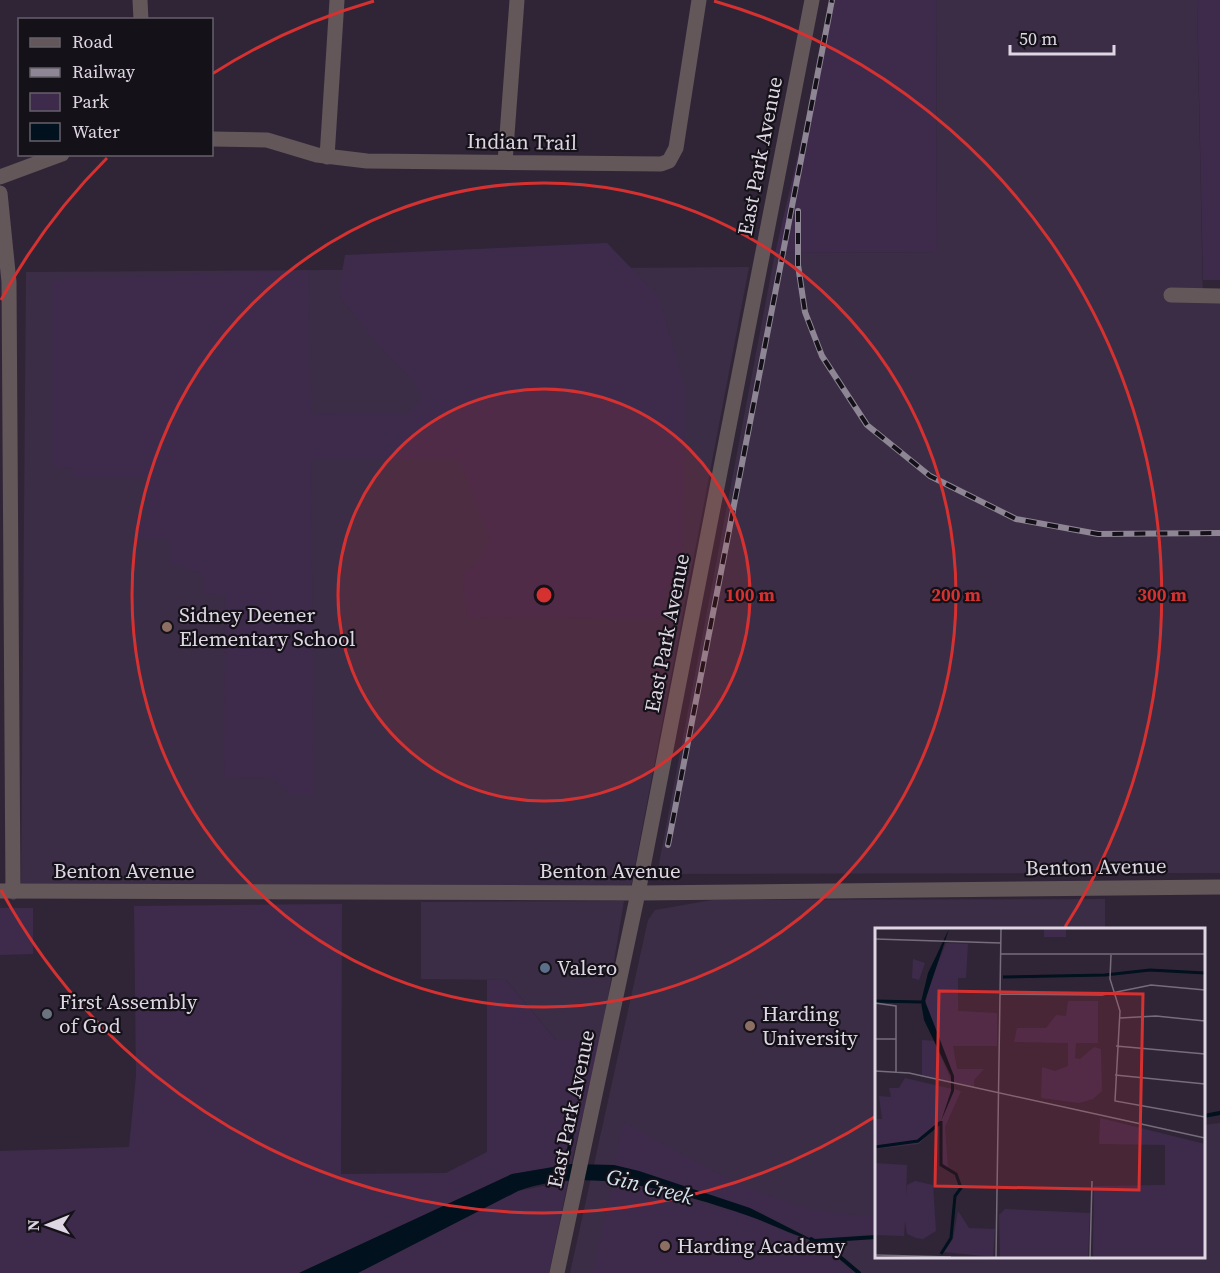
<svg xmlns="http://www.w3.org/2000/svg" width="1220" height="1273" font-family="'Source Serif 4',serif">
<style>
.built{fill:#3b2d45}
.green{fill:#3e2b4b}
.water{fill:#01111e}
.lines{fill:none;stroke-linecap:round;stroke-linejoin:round}
.stream{stroke:#01111e;stroke-width:4}
.minor{stroke:#63575a;stroke-width:15}
.rail-casing{stroke:#8e8694;stroke-width:6}
.rail{stroke:#151119;stroke-width:4;stroke-dasharray:11;stroke-linecap:butt}
.ring{fill:none;stroke:#d63131;stroke-width:3}
.education-dot{fill:#8d6e63;stroke:#151119;stroke-width:2}
.service-dot{fill:#5c6f8a;stroke:#151119;stroke-width:2}
.worship-dot{fill:#6b7280;stroke:#151119;stroke-width:2}
.labels{text-anchor:middle;stroke-width:4.5;stroke-linejoin:round;paint-order:stroke}
.street-label{font-size:21px;fill:#ded7e3;stroke:#151119}
.poi-label{font-size:21px;fill:#ded7e3;stroke:#151119;text-anchor:start}
.water-label{font-size:22px;font-style:italic;fill:#d4e4f0;stroke:#151119}
.inset-river{fill:none;stroke:#01111e;stroke-width:3}
.inset-road{fill:none;stroke:#766c7c;stroke-width:1.5}
.view{fill:#d63131;fill-opacity:0.15;stroke:#d63131;stroke-width:3}
.inset-edge{fill:none;stroke:#ded7e3;stroke-width:3}
.centre{fill:#d63131;stroke:#151119;stroke-width:3}
.ring-label{font-size:18px;text-anchor:middle;font-weight:bold;fill:#d63131;stroke:#151119;stroke-width:4.5;stroke-linejoin:round;paint-order:stroke}
</style>
<rect width="100%" height="100%" fill="#302537"/>
<!-- built -->
<path class="built" d="M936,0H1197L1203,303H1220V873L657,874L775,253L937,252Z
M749,267L631,887H21L26,272Z
M1105,899V929L876,930V1256H1204V1125L1220,1123V1273H570L648,920L655,910L712,900Z
M624,901L601,1040H556L506,980L421,979V902Z"/>
<!-- green -->
<path class="green" d="M834,0H936L937,252L775,253Z
M1197,0H1220V280H1203Z
M607,243L659,297L685,386L684,540L659,619L467,617L462,575L480,559L489,538L459,459H311L314,795H291L271,777L224,778L225,595L203,594V575L170,564L169,540L137,538L136,518L146,517L147,477H72V468L51,467V279L309,270L311,414L408,413L421,398L412,380L385,353L338,295L345,255Z
M342,904L341,1174L446,1173L487,1152V980H506L556,1040H601L571,1164L512,1174L299,1273H0V1151L129,1147L136,1076L134,906Z
M0,908H33V954L0,955Z
M623,1121C700,1163 786,1219 876,1215V1233L815,1239L750,1208L639,1171L614,1165Z
M568,1181L549,1273H358L518,1191Z
M613,1181L747,1215L819,1246L855,1273H592Z"/>
<!-- water -->
<path class="water" d="M571,1164L614,1165L639,1171L750,1208L815,1241C791,1235 770,1223 746,1215C677,1192 589,1165 518,1191L358,1273H299L512,1174Z"/>
<g class="lines">
<!-- stream -->
<path class="stream" d="M1204,1116L1220,1113
M566,1167L572,1133
M811,1239L840,1257L859,1273
M815,1241L876,1237"/>
<!-- minor -->
<path class="minor" d="M140,0L141,20
M212,139L267,140L317,155L367,161L661,164L669,161L676,148L699,0
M327,157L337,0
M505,162L517,0
M0,177L62,154
M0,193L9,282L13,892
M1171,295L1220,296
M0,891L638,893L1220,887
M557,1273L638,893L812,0"/>
<defs>
<path id="rail" d="M798,211V265L805,312L822,356L867,425L930,476L1016,519L1098,534L1220,533
M668,845L832,0"/>
</defs>
<!-- rail casing -->
<use href="#rail" class="rail-casing"/>
<!-- rail -->
<use href="#rail" class="rail"/>
</g>
<!-- distance rings -->
<circle cx="544" cy="595" r="206" fill="#d63131" fill-opacity=".12"/>
<g class="ring">
<circle cx="544" cy="595" r="206"/>
<circle cx="544" cy="595" r="412"/>
<path d="M876 1116A618 618 0 0 1 1 890M1 300A618 618 0 0 1 107 158M212 74A618 618 0 0 1 374 1M714 1A618 618 0 0 1 1065 927"/>
</g>
<!-- markers -->
<g class="education-dot">
<circle cx="167" cy="627" r="6"/>
<circle cx="750" cy="1026" r="6"/>
<circle cx="665" cy="1246" r="6"/>
</g>
<circle class="service-dot" cx="545" cy="968" r="6"/>
<circle class="worship-dot" cx="47" cy="1014" r="6"/>
<g class="labels">
<!-- street labels -->
<g class="street-label">
<text transform="translate(522 142) rotate(1)" y="7">Indian Trail</text>
<text transform="translate(760 156) rotate(-79)" y="7">East Park Avenue</text>
<text transform="translate(667 633) rotate(-79)" y="7">East Park Avenue</text>
<text transform="translate(1096 867) rotate(-1)" y="7">Benton Avenue</text>
<text x="124" y="878">Benton Avenue</text>
<text x="610" y="878">Benton Avenue</text>
<text transform="translate(571 1109) rotate(-78)" y="7">East Park Avenue</text>
</g>
<!-- poi labels -->
<g class="poi-label">
<text x="179" y="622">Sidney Deener<tspan x="179" dy="24">Elementary School</tspan></text>
<text x="557" y="975">Valero</text>
<text x="59" y="1009">First Assembly<tspan x="59" dy="24">of God</tspan></text>
<text x="762" y="1021">Harding<tspan x="762" dy="24">University</tspan></text>
<text x="677" y="1253">Harding Academy</text>
</g>
<!-- water labels -->
<g class="water-label">
<text transform="translate(650 1186) rotate(14)" y="8">Gin Creek</text>
</g>
</g>
<!-- overview -->
<g transform="translate(875 928)">
<rect width="330" height="330" fill="#302537"/>
<path d="M169,1H191V9H169ZM71,15L93,16L91,50H83V83L122,85V118H78L82,141H109L99,152V160L79,154L50,79L53,60ZM38,31L50,35L44,52L37,50ZM193,73H223V115H201L200,130L205,131L219,119L226,121L227,163L218,171L204,175L166,170L167,139L180,143L193,138V115L139,114L142,100H171L181,87L191,88ZM47,112L59,113L77,154L47,147ZM30,150L77,161L69,187L79,161L86,163L70,199L73,240L66,234V193L44,216L0,221V191H7L4,168L16,169L14,160H24ZM225,190L330,216V329H218L219,258L290,257V217L224,216ZM0,235L32,237L31,269L32,257L40,253L58,257L61,303L48,311L41,310L32,306L30,293L29,308L0,307ZM130,281L215,285L213,329H125L124,287ZM83,283L94,300L120,301L118,329L69,324L78,311Z" fill="#3e2b4b"/>
<path d="M74,1L50,73L79,148V163L66,193L76,163V148L49,92L46,74L53,45Z" fill="#01111e"/>
<path class="inset-river" d="M128,49L230,47L275,42L330,45M0,73L46,74M0,219L43,213L66,194M66,326L76,310L80,268L86,260L81,246L66,237V193"/>
<path class="inset-road" d="M0,11L126,15M125,26H330M236,27L235,51L245,83L240,173L330,189M125,66L227,67L276,57L330,62M0,75L21,78V144M245,90L281,88L330,93M0,111H21M241,118L330,126M0,143L34,145L330,210M240,147L330,156M0,327L76,329M121,329L126,1M215,329L217,253"/>
<path class="view" d="M64,63L268,66L264,262L60,258Z"/>
<rect width="330" height="330" class="inset-edge"/>
</g>
<circle cx="544" cy="595" r="9" class="centre"/>
<g class="ring-label">
<text x="750" y="601">100 m</text>
<text x="956" y="601">200 m</text>
<text x="1162" y="601">300 m</text>
</g>
<!-- legend -->
<rect x="18" y="18" width="195" height="138" fill="#151119" stroke="#65606a" stroke-width="1.5"/>
<rect x="30" y="38" width="30" height="9" fill="#63575a" stroke="#65606a" stroke-width="1.5"/>
<text x="72" y="48" font-size="18" fill="#ded7e3">Road</text>
<rect x="30" y="68" width="30" height="9" fill="#8e8694" stroke="#65606a" stroke-width="1.5"/>
<text x="72" y="78" font-size="18" fill="#ded7e3">Railway</text>
<rect x="30" y="93" width="30" height="18" fill="#3e2b4b" stroke="#65606a" stroke-width="1.5"/>
<text x="72" y="108" font-size="18" fill="#ded7e3">Park</text>
<rect x="30" y="123" width="30" height="18" fill="#01111e" stroke="#65606a" stroke-width="1.5"/>
<text x="72" y="138" font-size="18" fill="#ded7e3">Water</text>
<!-- north arrow -->
<g transform="translate(48 1225) rotate(269)" stroke="#151119" stroke-width="4.5" paint-order="stroke">
<path d="M0-4.5L10 22L0 15L-10 22Z" fill="#ded7e3"/>
<text y="-9" font-size="16" font-weight="bold" text-anchor="middle" fill="#ded7e3">N</text>
</g>
<!-- scale -->
<path d="M1010 45v9h104v-9" fill="none" stroke="#ded7e3" stroke-width="3"/>
<text x="1019" y="45" font-size="18" fill="#ded7e3" stroke="#151119" stroke-width="4.5" paint-order="stroke">50 m</text>
</svg>
